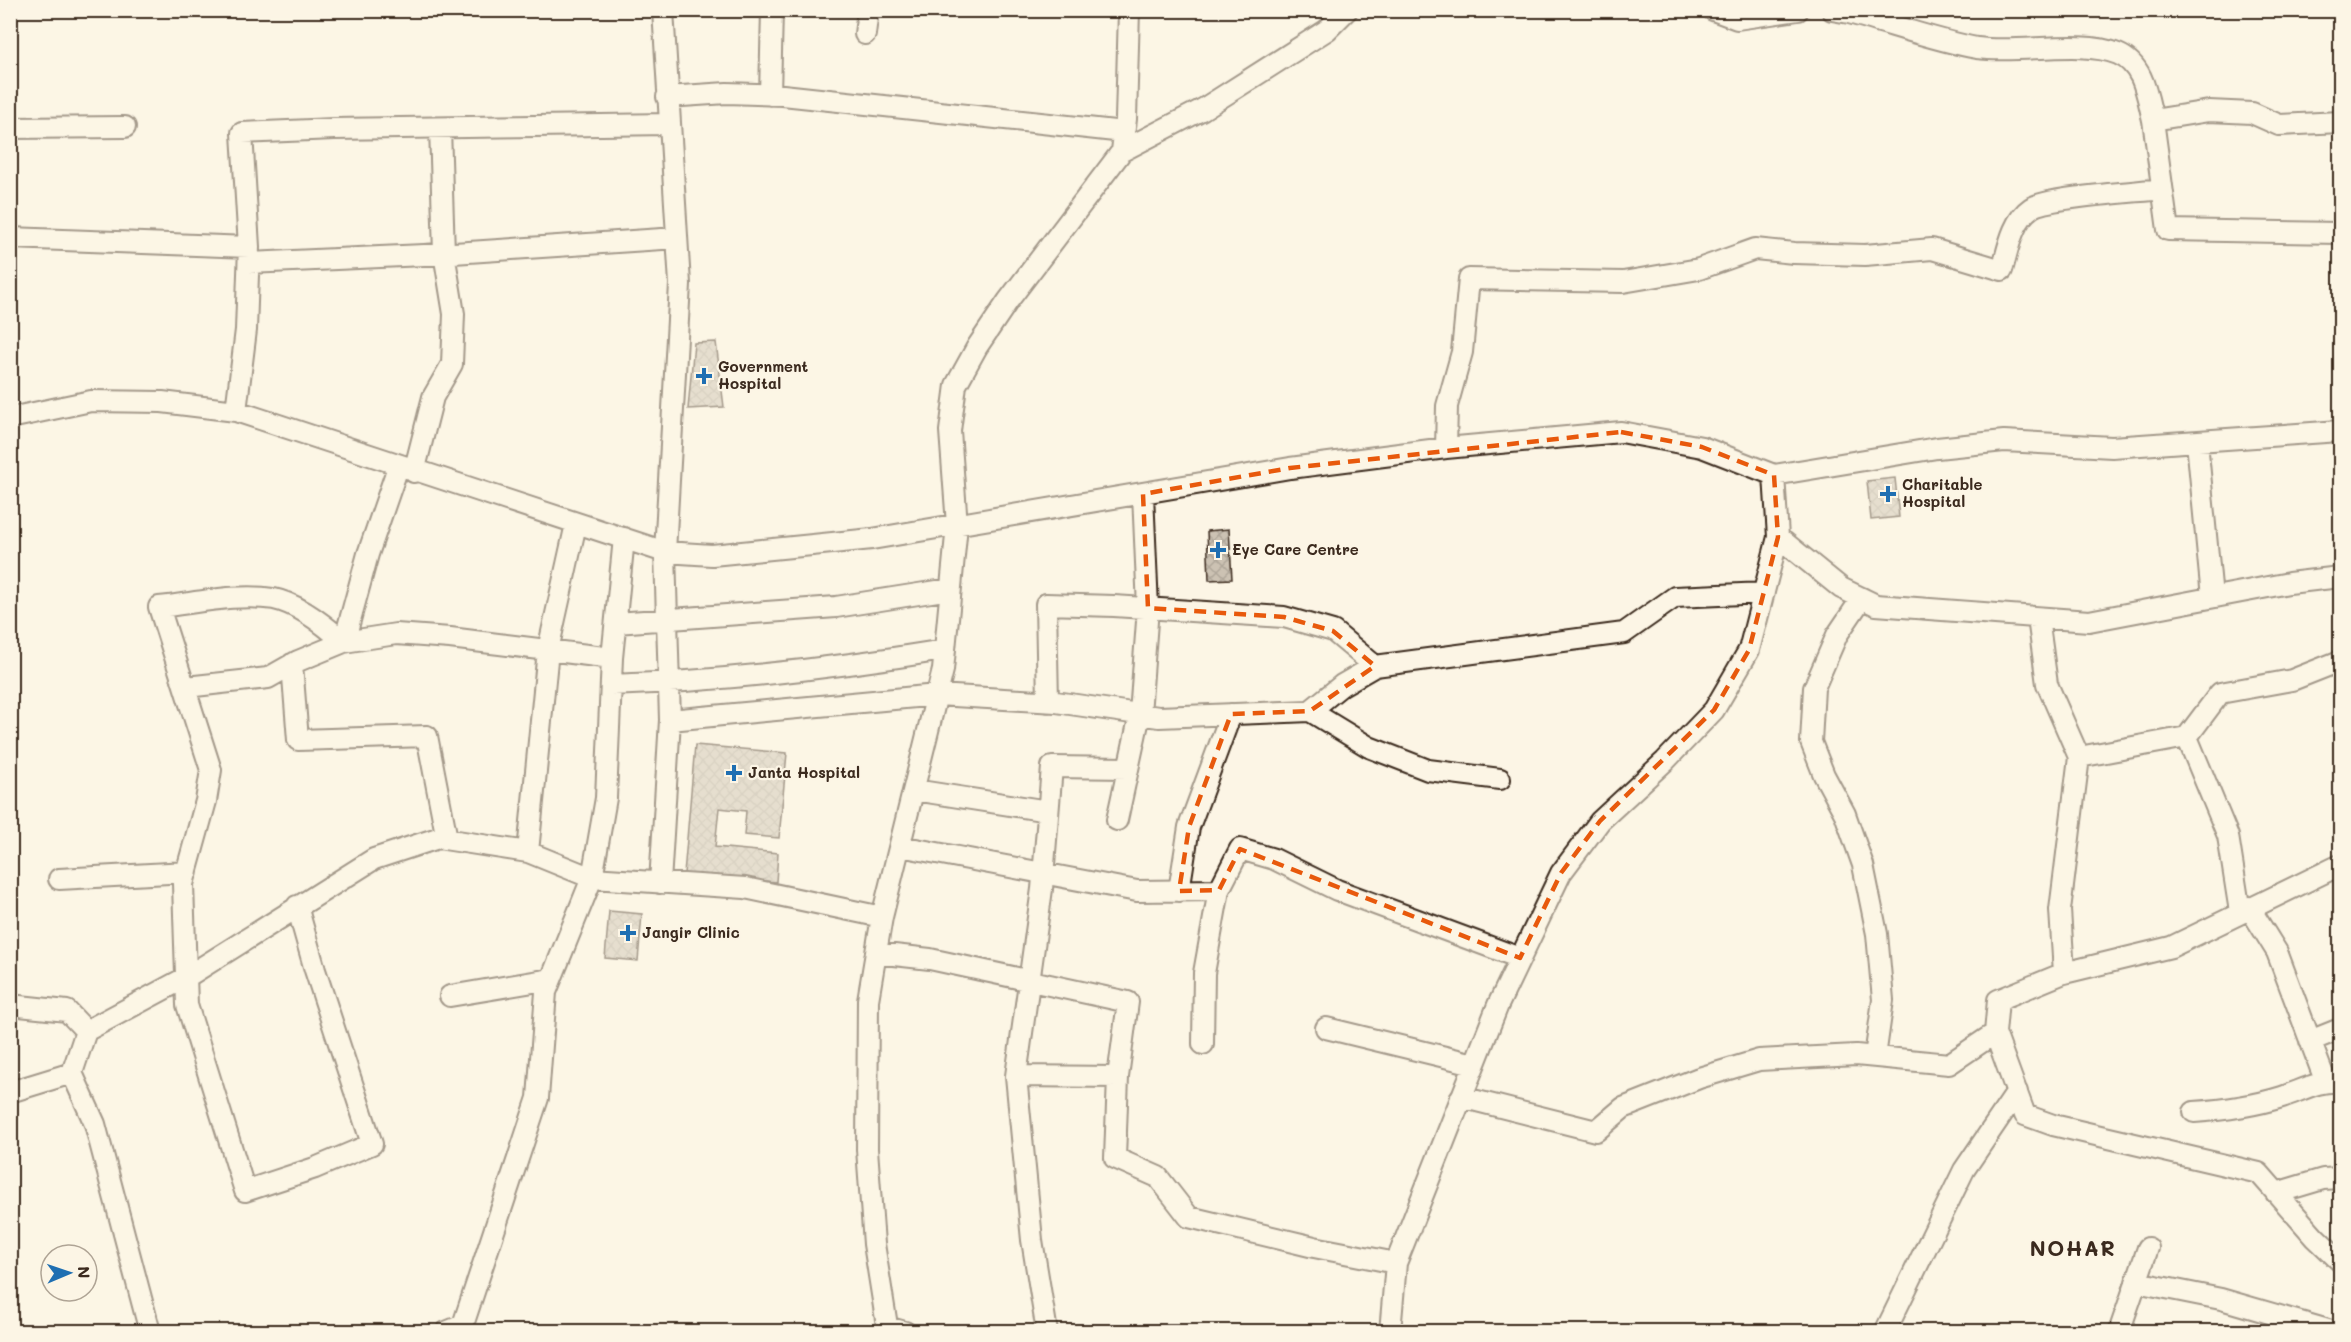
<svg xmlns="http://www.w3.org/2000/svg" width="2351" height="1342" font-family="Mali,sans-serif">
<style>
.building{fill:url(#building-cross-hatch);stroke:#3b2a1e;stroke-width:1.5}
.lines{fill:none;stroke-linecap:round;stroke-linejoin:round}
.street-casing{stroke:#3b2a1e;stroke-width:24}
.street{stroke:#fcf5e5;stroke-width:20}
.marked{fill:none;stroke:#e8590c;stroke-width:4.5;stroke-dasharray:12 8;stroke-linejoin:round}
.poi-dot{fill:#1f6fb2;stroke:#fcf5e5;stroke-width:2}
.labels{text-anchor:middle;stroke-width:4.5;stroke-linejoin:round;paint-order:stroke}
.poi-label{font-size:15px;font-weight:bold;fill:#3b2a1e;stroke:#fcf5e5;text-anchor:start}
.district-label{font-size:21px;font-weight:bold;letter-spacing:1.5px;fill:#3b2a1e;stroke:#fcf5e5}
</style>
<defs>
<pattern id="building-cross-hatch" width="8" height="8" patternUnits="userSpaceOnUse" patternTransform="scale(1.5)"><rect width="8" height="8" fill="#ccc2b3"/><path d="M0 0l8 8M0 8l8-8" fill="none" stroke="#b0a79a"/></pattern>
</defs>
<rect width="100%" height="100%" fill="#fcf5e5"/>
<filter id="ink" filterUnits="userSpaceOnUse"><feTurbulence type="fractalNoise" baseFrequency=".0167" numOctaves="2"/><feDisplacementMap in="SourceGraphic" scale="12" xChannelSelector="R" yChannelSelector="G"/><feConvolveMatrix kernelMatrix="1 2 1 2 8 2 1 2 1" color-interpolation-filters="sRGB"/></filter>
<g filter="url(#ink)">
<!-- building -->
<path class="building" d="M716,342L724,407L688,409L694,343Z
M1895,478L1899,517L1871,520L1867,481Z
M1229,529L1232,579L1209,580L1207,531Z
M695,745L787,753L779,838L744,835L746,811L719,808L715,847L778,853L776,882L684,874Z
M609,911L642,914L638,961L605,958Z"/>
<g class="lines">
<defs>
<path id="street" d="M1713,10L1737,19L1798,10
M1832,10L1849,13C1890,24 1937,41 1977,48C2019,54 2081,39 2118,54C2144,65 2147,96 2153,120L2209,111L2252,113L2279,125L2340,122
M865,34L868,10
M770,95L772,10
M667,97L727,93L783,95L1124,132
M2153,120L2168,230L2340,233
M10,128L125,127
M1122,151L1203,109L1327,30L1347,10
M10,238L249,247
M249,263L424,255L677,238
M236,411L246,330L249,247L242,133L334,129L668,124
M10,418L91,401L162,402L236,411L665,552L712,555L872,539L1290,468L1446,448L1621,432L1702,447L1774,475L1937,448L2004,441L2112,447L2340,431
M2197,442L2212,597
M1446,448L1447,406L1462,352L1469,279L1623,282L1699,269L1755,249L1794,253L1865,255L1932,249L2002,270C2008,250 2012,221 2031,208C2047,197 2137,192 2162,189
M414,472L433,397L452,364L454,314L444,253L440,128
M1778,537L1841,588L1876,605L2089,621L2289,583L2340,577
M1862,598L1837,635L1814,688L1811,742L1824,775L1845,814L1863,865L1877,934L1883,1000L1875,1057
M2038,618L2047,684L2079,757L2187,737L2220,693L2292,680L2340,661
M616,623L836,607L950,589
M292,664L298,740L427,736L447,839
M611,685C723,681 834,668 944,650
M186,687L268,678L298,661L344,642L396,634L450,638L612,658
M1048,702L1046,604L1114,606L1284,617L1333,631L1375,666
M1310,711L1369,747L1428,770L1500,779
M670,720L937,695L1056,702L1159,717L1310,711L1342,685L1375,666L1624,633L1675,597L1764,593
M2187,737L2228,836L2240,912
M914,790L1048,811
M1117,820L1140,714L1148,608L1143,494
M900,846L1137,891L1219,890
M528,852L548,650L576,524
M59,879L187,872
M660,883L670,720L665,552L680,284L663,10
M1179,891L1189,827L1231,714
M297,906L315,970L372,1144L315,1168L245,1191L187,1005L183,884L206,801L211,770L159,607C196,603 238,593 274,599C299,604 326,626 344,642L368,554L398,467
M2249,907L2277,952L2325,1080
M876,953L930,959L1128,1002L1118,1077L1115,1158L1158,1177L1189,1217L1314,1247L1396,1263
M2064,973L2060,910L2079,757
M450,996L551,979
M10,1005L67,1011L86,1031
M1326,1028L1474,1064
M1995,1033L2025,1115L2053,1125L2259,1173L2315,1237L2340,1261
M2310,1041L2340,1029
M1203,1044L1204,973L1219,890L1240,849L1274,859L1337,890L1520,958
M72,1073L95,1124L150,1332
M1016,1076L1118,1077
M10,1092L72,1073L86,1031L185,978L374,859L438,838L528,852L592,878L745,888L882,917
M1461,1097L1596,1131L1623,1108L1699,1078L1759,1060L1856,1055L1949,1064L1995,1033L1998,1000L2064,973L2171,947L2340,865
M2194,1112C2225,1110 2253,1106 2282,1097C2303,1090 2319,1080 2340,1082
M2276,1193L2323,1179L2340,1178
M2136,1282L2221,1299L2335,1332
M887,1327L905,1332
M446,1332L463,1325L538,1098L546,992L592,878L606,798L612,658L624,538
M888,1332L874,1244L867,1149L868,1000L882,917L943,670L957,525L950,431L956,385L977,347L1008,301L1122,151L1126,119L1129,10
M1047,1332L1032,1240L1016,1076L1042,889L1052,767L1128,768
M1390,1332L1396,1263L1498,1005L1561,873L1600,821L1665,761L1714,710L1749,650L1778,537L1774,475
M1885,1332L1964,1170L2017,1092
M2119,1332L2148,1248"/>
</defs>
<!-- street casing -->
<use href="#street" class="street-casing"/>
<!-- street -->
<use href="#street" class="street"/>
</g>
</g>
<!-- marked area -->
<path d="M0 0H2351V1342H0ZM1621,432L1702,447L1774,475L1778,537L1749,650L1714,710L1600,821L1561,873L1520,958L1240,849L1219,890L1179,891L1189,827L1231,714L1310,711L1375,666L1333,631L1284,617L1148,608L1143,494L1290,468Z" fill="#fcf5e5" fill-opacity=".55" fill-rule="evenodd"/>
<path class="marked" d="M1621,432L1702,447L1774,475L1778,537L1749,650L1714,710L1600,821L1561,873L1520,958L1240,849L1219,890L1179,891L1189,827L1231,714L1310,711L1375,666L1333,631L1284,617L1148,608L1143,494L1290,468Z"/>
<!-- markers -->
<g class="poi-dot">
<path d="M701 367h6v6h6v6h-6v6h-6v-6h-6v-6h6z"/>
<path d="M1885 485h6v6h6v6h-6v6h-6v-6h-6v-6h6z"/>
<path d="M1215 541h6v6h6v6h-6v6h-6v-6h-6v-6h6z"/>
<path d="M731 764h6v6h6v6h-6v6h-6v-6h-6v-6h6z"/>
<path d="M625 924h6v6h6v6h-6v6h-6v-6h-6v-6h6z"/>
</g>
<g class="labels">
<!-- poi labels -->
<g class="poi-label">
<text x="718" y="372">Government<tspan x="718" dy="17">Hospital</tspan></text>
<text x="1902" y="490">Charitable<tspan x="1902" dy="17">Hospital</tspan></text>
<text x="1232" y="555">Eye Care Centre</text>
<text x="748" y="778">Janta Hospital</text>
<text x="642" y="938">Jangir Clinic</text>
</g>
<!-- district labels -->
<g class="district-label">
<text x="2073" y="1256">NOHAR</text>
</g>
</g>
<!-- margin -->
<rect width="2351" height="1342" fill="none" stroke="#fcf5e5" stroke-width="36"/>
<rect x="18" y="18" width="2315" height="1306" fill="none" stroke="#3b2a1e" stroke-width="2" filter="url(#ink)"/>
<!-- north arrow -->
<g transform="translate(69 1273) rotate(88)"><circle r="28" fill="#fcf5e5" stroke="#afa495" stroke-width="1.5"/>
<path d="M0-4.5L10 22L0 15L-10 22Z" fill="#1f6fb2"/>
<text y="-9" font-size="16" font-weight="bold" text-anchor="middle" fill="#3b2a1e">N</text>
</g>
</svg>
